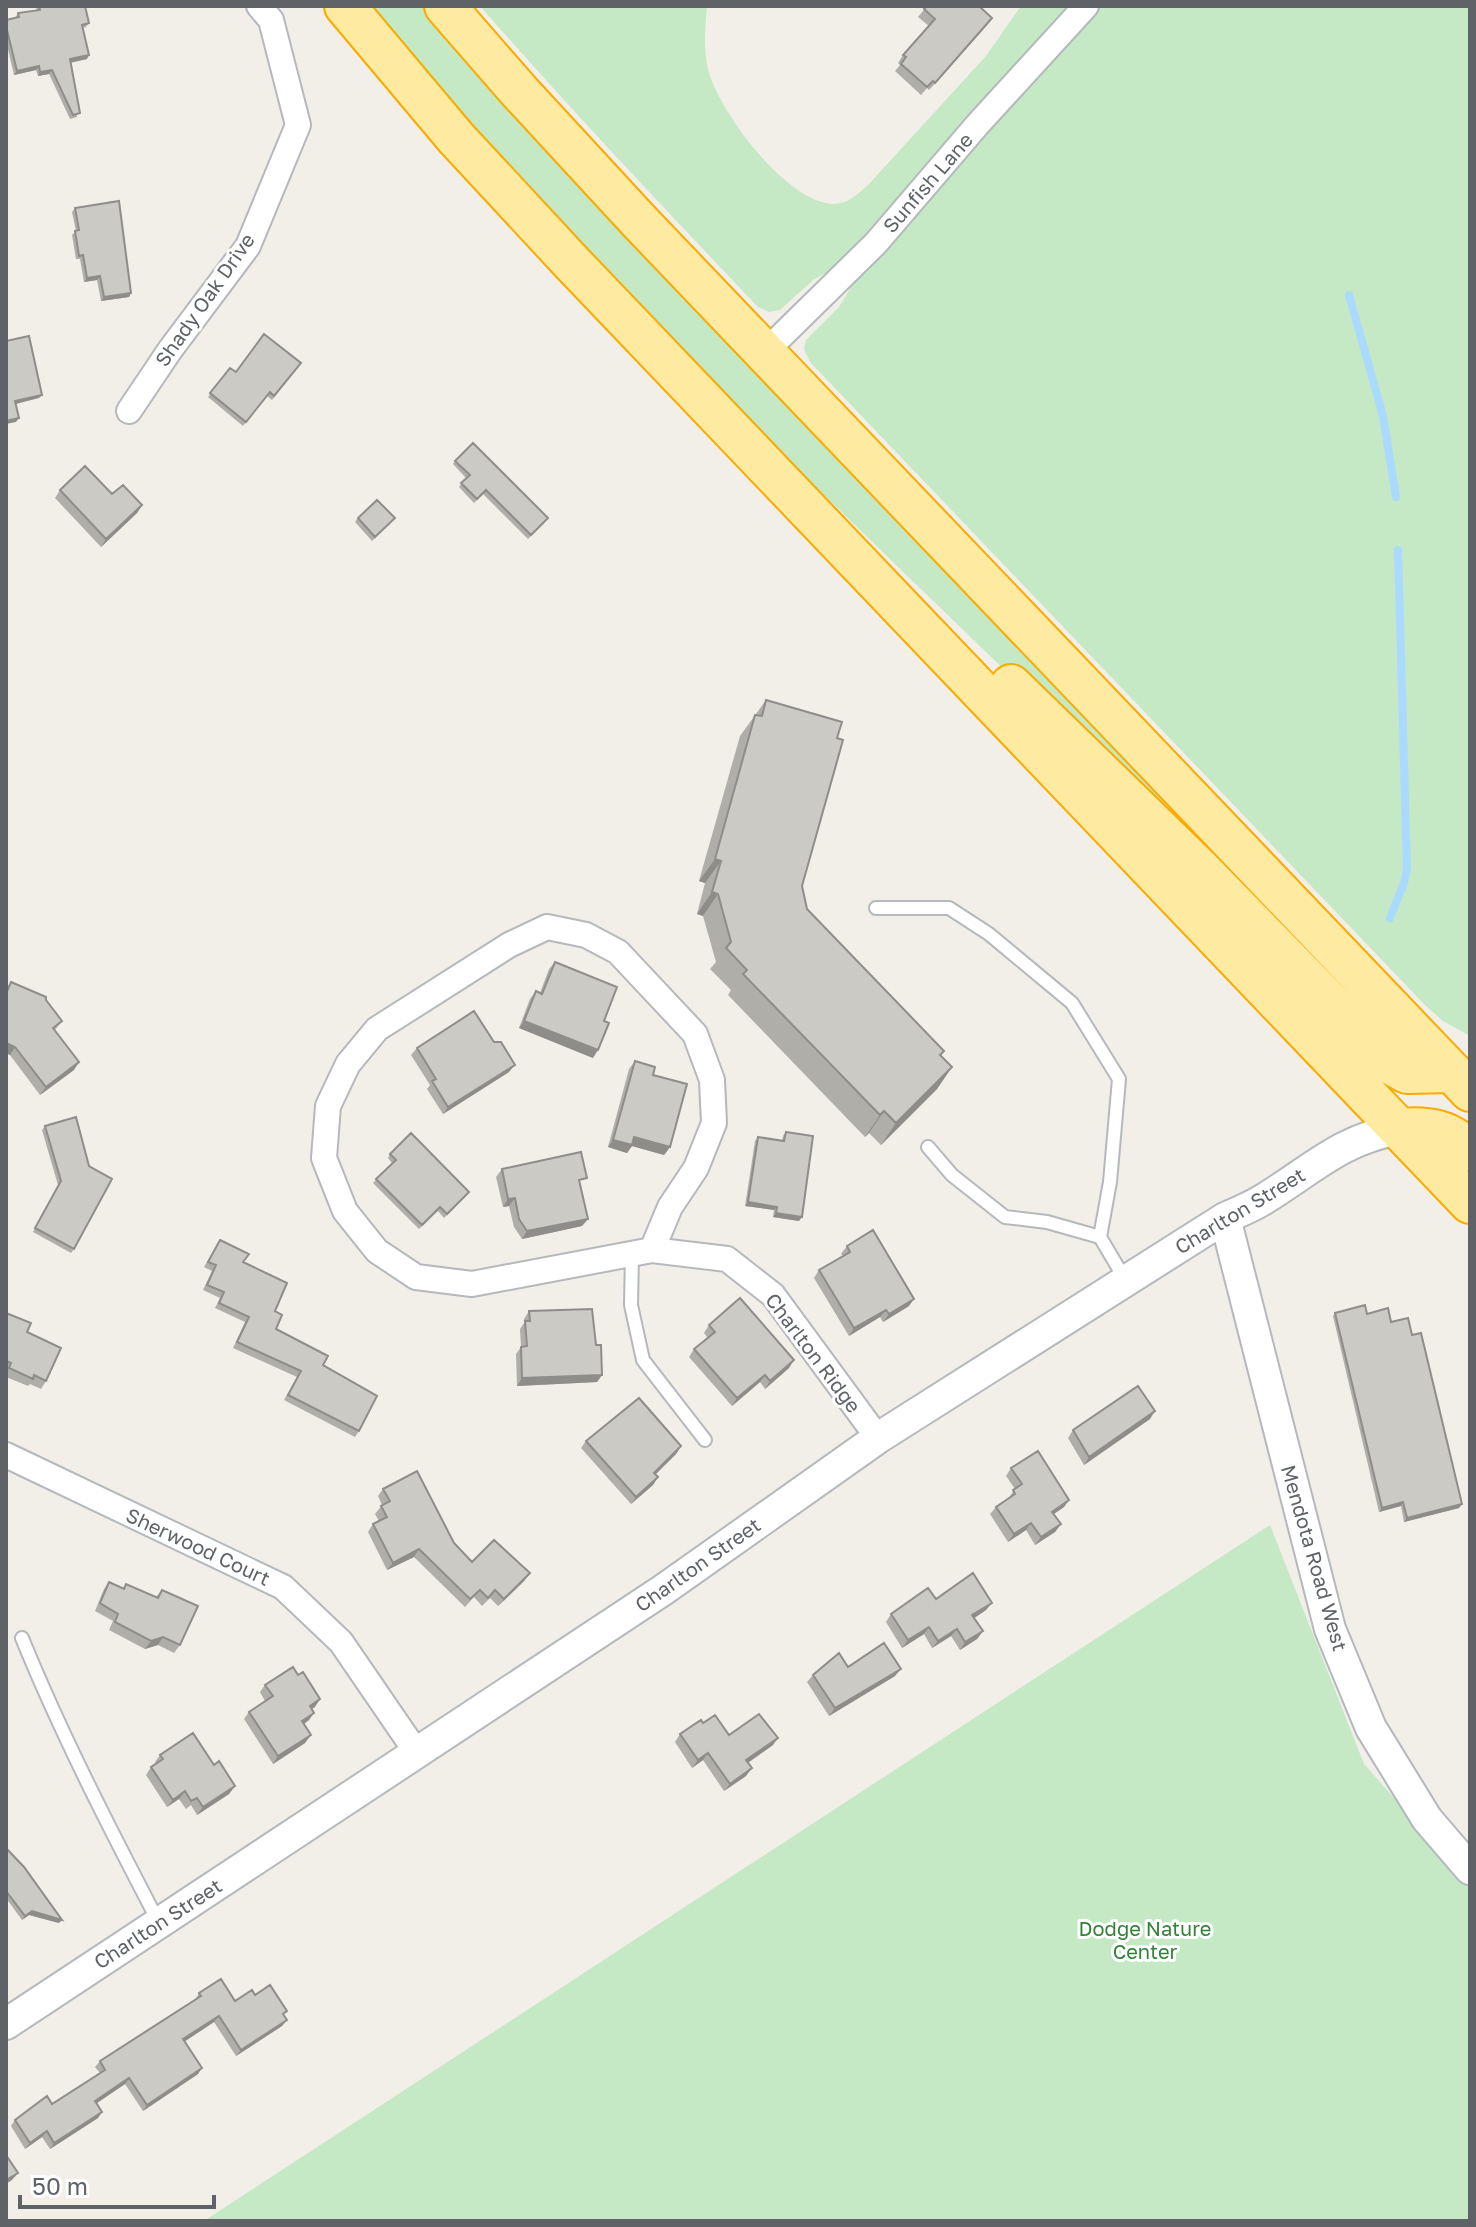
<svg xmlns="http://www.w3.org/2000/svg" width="1476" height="2227" font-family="'Golos Text',sans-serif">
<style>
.green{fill:#c5e8c5}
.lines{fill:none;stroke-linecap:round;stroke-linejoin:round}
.stream{stroke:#aadaff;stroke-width:8}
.service-casing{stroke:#b5b8bc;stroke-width:16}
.minor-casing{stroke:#b5b8bc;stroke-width:28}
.tertiary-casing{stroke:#b5b8bc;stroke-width:34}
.trunk-casing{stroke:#f9ab00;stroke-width:44}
.service{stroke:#fff;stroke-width:12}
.minor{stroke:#fff;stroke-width:24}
.tertiary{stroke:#fff;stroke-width:30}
.trunk{stroke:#feeaa1;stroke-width:40}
.wall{fill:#afaea9}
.shaded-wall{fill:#8f8d8a}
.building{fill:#cccac5;stroke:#8f8d8a;stroke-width:2}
.labels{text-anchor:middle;stroke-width:6;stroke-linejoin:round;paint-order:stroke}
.street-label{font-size:20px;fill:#5f6368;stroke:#fff}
.park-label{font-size:20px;fill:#348238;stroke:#fff}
</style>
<rect width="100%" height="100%" fill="#f1efe8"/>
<!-- green -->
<path class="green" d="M370,6H421L504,104L624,233L1408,1055L1203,862L768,441L511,170Z
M480,6H707C705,28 703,52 709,73C722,115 786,201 832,204C847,205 858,194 869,184L986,56L1021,6H1073L901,201L840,265L813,280L780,310L769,312L758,307C664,208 570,109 480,6Z
M1099,6H1470V1036L1443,1021L1425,1005L810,362L804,349L806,340L839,307L858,276L1038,72Z
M1270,1525L1364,1764L1470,1884V2221H204Z"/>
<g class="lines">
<!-- stream -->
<path class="stream" d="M1349,295L1383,416L1396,497
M1390,918L1404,883L1407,869L1398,550"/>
<defs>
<path id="service" d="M876,908H949L989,934L1072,1003L1119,1079L1110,1182L1100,1237L1126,1281
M928,1147L952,1175L1005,1217L1047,1222L1100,1237
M632,1254L631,1305L643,1360L705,1440
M22,1638C62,1736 110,1829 159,1923"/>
<path id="minor" d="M764,353L876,243L978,124L1086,6
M129,411L170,350L248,246L298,125L271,20L259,6
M547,927L586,935L618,952L695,1034L712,1080L714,1123L696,1168L670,1207L652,1250L472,1284L416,1277L377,1251L345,1211L324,1158L328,1106L348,1064L377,1029L509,945Z
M652,1250L727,1259L773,1295L878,1438
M6,1455L283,1587L341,1642L417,1753"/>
<path id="tertiary" d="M1225,1218L1330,1629L1371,1728L1427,1819L1470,1869
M6,2024L663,1590L878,1438L1225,1218C1238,1212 1252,1207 1264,1199C1313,1169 1341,1139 1400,1129"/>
<path id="trunk" d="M345,6L456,138L573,264L1470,1203
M445,6L519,91L638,220L1470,1091
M1011,685L1198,867L1389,1063L1407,1073L1452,1072
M1400,1129C1428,1126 1450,1130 1470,1151"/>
</defs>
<!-- service casing -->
<use href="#service" class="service-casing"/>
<!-- minor casing -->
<use href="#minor" class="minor-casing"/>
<!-- tertiary casing -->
<use href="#tertiary" class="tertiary-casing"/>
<!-- trunk casing -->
<use href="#trunk" class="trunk-casing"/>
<!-- service -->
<use href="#service" class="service"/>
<!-- minor -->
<use href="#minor" class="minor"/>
<!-- tertiary -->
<use href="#tertiary" class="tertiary"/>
<!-- trunk -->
<use href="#trunk" class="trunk"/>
</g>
<!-- wall -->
<path class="wall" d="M36,6H85L89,23L86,27L83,28L87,59L71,63L77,117L70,119L49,74L38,76L36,70L14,75L6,41V20L15,18L18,13L37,11Z
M927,6L986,26L929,90L927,88L921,95L895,71L900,65L898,63L903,55L929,26L918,17Z
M75,208L131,293L129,297L101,301L97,280L84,282L80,259H76L72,235L76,231L72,212Z
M301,363L272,400L267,396L243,426L208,397L230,368L236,372Z
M455,461L545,522L528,539L483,494L474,503L459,487L466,478L453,464Z
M60,490L112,494L142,505L137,513L101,547L55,498Z
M358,518H395L372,541L355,522Z
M766,700L807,909L944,1051L941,1056L952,1067L937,1089L881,1145L869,1133L865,1137L728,995L731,990L710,969L716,962L703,916L697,914L705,883L699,881L740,736Z
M555,962L593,1058L519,1028L530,999L536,991L540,993L549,969Z
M11,982L46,1000L62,1021L55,1030L74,1070L40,1095L10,1055L6,1053V989Z
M417,1048L509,1072L443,1114L427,1089L430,1085L411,1055Z
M635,1061L653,1075L670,1147L664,1155L632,1146L627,1153L608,1147L629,1069Z
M76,1117L74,1249L71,1253L33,1232L58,1185L42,1130L45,1126Z
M786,1132L799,1221L773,1217L774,1210L745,1206L755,1141L758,1137L782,1141L783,1136Z
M390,1154L466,1196L444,1218L438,1211L419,1229L373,1183L392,1163L388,1158Z
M502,1169L581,1186L588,1219L582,1226L522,1239L514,1227L509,1206L503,1207L496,1177Z
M220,1240L243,1262L275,1311L276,1329L323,1365L359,1431L355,1437L284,1400L297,1377L233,1348L245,1322L215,1308L220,1298L203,1290L212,1271L204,1267Z
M847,1246L909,1306L883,1322L880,1317L849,1336L814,1278L819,1270L843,1256L841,1254Z
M529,1311L596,1345L602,1375L597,1382L517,1386L516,1354L521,1347L520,1329L524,1323V1319Z
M6,1313L27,1332L46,1381L41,1389L30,1384L28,1386L6,1377Z
M1335,1313L1391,1322L1462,1504L1459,1508L1404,1522L1401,1506L1379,1512L1333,1316Z
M709,1325L789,1368L765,1389L760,1382L732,1406L689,1357L694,1349L708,1338L704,1333Z
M1150,1419L1084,1465L1068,1438L1073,1430Z
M586,1441L681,1446L676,1454L655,1474L653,1485L631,1504L581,1448Z
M1011,1468L1069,1500L1064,1507L1054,1514L1061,1524L1055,1532L1035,1545L1026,1530L1008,1542L990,1514L996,1507L1008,1499L1015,1489L1006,1476Z
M383,1489L454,1543L472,1562L530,1573L524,1581L498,1606L490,1598L482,1606L474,1597L465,1607L414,1557L387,1570L368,1532L373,1524L379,1521L375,1514L382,1505L378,1496Z
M109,1582L123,1588L126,1584L156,1597L162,1590L180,1645L174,1653L158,1645L145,1649L109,1630L113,1621L95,1611L104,1589Z
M936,1599L986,1610L974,1618L983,1631L977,1639L960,1650L951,1636L932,1648L924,1634L902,1648L886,1622L891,1614Z
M848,1667L895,1676L829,1716L807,1682L813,1675Z
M265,1685L315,1707L312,1709L309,1720L304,1724L305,1743L273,1764L244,1719L249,1712L265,1701L260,1692Z
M703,1723L729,1735L773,1745L748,1763L746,1776L724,1791L703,1760L692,1768L675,1742L680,1734Z
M160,1755L214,1765L235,1786L229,1794L197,1815L191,1805L186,1809L179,1799L167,1807L146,1775L151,1767L156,1764L155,1762Z
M6,1848L59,1923L29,1915L22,1920L6,1898Z
M199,1993L235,2001L255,1995L284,2016L282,2026L236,2056L214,2022L184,2042L198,2074L143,2111L125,2084L97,2103L98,2118L50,2149L42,2137L25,2149L11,2126L15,2120L52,2104L100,2073L95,2067L100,2061L195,2000Z"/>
<!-- shaded-wall -->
<path class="shaded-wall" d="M992,18L986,26L929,90L935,83Z
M89,55L87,59L67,63L70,59Z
M39,66L36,70L14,75L17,71Z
M52,70L49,74L38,76L40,72Z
M100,276L97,280L84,282L87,278Z
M131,293L129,297L101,301L104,297Z
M42,395L39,398L12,405L15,401Z
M19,418L16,422L6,424V421Z
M142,505L137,513L101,547L106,539Z
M715,859L721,861L705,883L699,881Z
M712,892L718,894L703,916L697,914Z
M524,1021L598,1050L593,1058L519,1028Z
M6,1043L15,1047L10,1055L6,1053Z
M79,1062L74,1070L40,1095L46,1087Z
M515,1065L509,1072L443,1114L448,1107Z
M952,1067L937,1089L881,1145L896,1123Z
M884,1111L869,1133L865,1137L880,1115Z
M634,1137L670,1147L664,1155L632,1146L627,1153L608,1147L613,1140Z
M515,1198L509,1206L503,1207L508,1199Z
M748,1202L777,1207L774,1210L745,1206Z
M776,1213L802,1217L799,1221L773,1217Z
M588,1219L582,1226L522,1239L527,1231Z
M914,1299L909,1306L883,1322L889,1314Z
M886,1310L880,1317L849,1336L854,1328Z
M794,1360L789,1368L765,1389L770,1381Z
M602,1375L597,1382L517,1386L522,1378Z
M765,1375L760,1382L732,1406L737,1398Z
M1155,1411L1150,1419L1084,1465L1089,1457Z
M681,1446L676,1454L649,1481L654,1473Z
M658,1477L653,1485L631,1504L636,1497Z
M1069,1500L1064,1507L1046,1519L1052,1512Z
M1403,1502L1401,1506L1379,1512L1382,1508Z
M1462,1504L1459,1508L1404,1522L1407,1518Z
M1031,1523L1026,1530L1008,1542L1014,1534Z
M1061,1524L1055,1532L1035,1545L1041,1537Z
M419,1549L414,1557L387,1570L393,1563Z
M530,1573L524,1581L498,1606L504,1599Z
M992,1603L986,1610L967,1623L972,1615Z
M929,1627L924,1634L902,1648L908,1640Z
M957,1629L951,1636L932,1648L938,1641Z
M983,1631L977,1639L960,1650L965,1642Z
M163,1637L158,1645L145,1649L151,1641Z
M901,1669L895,1676L829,1716L835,1708Z
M320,1699L315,1707L304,1713L310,1706Z
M314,1713L309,1720L296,1729L302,1721Z
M311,1735L305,1743L273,1764L278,1756Z
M778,1738L773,1745L740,1768L746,1760Z
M708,1753L703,1760L692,1768L698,1760Z
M752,1768L746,1776L724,1791L730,1784Z
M235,1786L229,1794L197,1815L203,1807Z
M185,1791L179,1799L167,1807L173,1800Z
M32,1911L62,1920L59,1923L29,1915L22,1920L25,1916Z
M219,2016L214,2022L179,2045L183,2039Z
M287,2020L282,2026L236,2056L241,2050Z
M202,2068L198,2074L143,2111L147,2105Z
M129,2078L125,2084L91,2107L95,2101Z
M102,2112L98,2118L50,2149L54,2143Z
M47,2131L42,2137L25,2149L30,2143Z
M18,2173L12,2180L6,2184V2180Z"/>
<!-- building -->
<path class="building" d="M39,6H85L89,23L82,25L89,55L70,59L80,113L73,115L52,70L40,72L39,66L17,71L6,26V20L19,17L18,13L40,10Z
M927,6H979L992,18L935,83L933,81L927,87L901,64L906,57L903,55L935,19L924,9Z
M119,201L131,293L104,297L100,276L87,278L83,255L79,256L75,231L79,230L75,208Z
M264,334L301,363L274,396L270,392L246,422L210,393L230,368L236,372Z
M29,336L42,395L15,401L19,418L6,421V341Z
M473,443L548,518L531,535L486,490L477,499L461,483L470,475L455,461Z
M85,466L112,494L123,485L142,505L106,539L60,490Z
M377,500L395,518L375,537L358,518Z
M766,700L842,722L837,738L843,740L802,886L807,909L944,1051L940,1055L952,1067L896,1123L884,1111L880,1115L743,974L747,970L726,948L731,942L718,894L712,892L721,861L715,859L755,715L762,716Z
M555,962L617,987L604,1021L609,1023L598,1050L524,1021L536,991L542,994Z
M11,982L46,997V1000L62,1021L53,1028L79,1062L46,1087L15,1047L6,1043V994Z
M474,1011L494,1042H501L515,1065L448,1107L432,1081L436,1079L417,1048Z
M635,1061L655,1067L653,1075L687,1084L670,1147L634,1137L632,1145L613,1140Z
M76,1117L89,1166L112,1179L74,1249L35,1228L61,1181L45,1126Z
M786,1132L813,1136L802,1217L776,1213L777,1207L748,1202L758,1137L784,1141Z
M411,1133L469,1192L447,1214L440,1207L422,1225L376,1179L396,1160L390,1154Z
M581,1152L587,1178L579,1180L588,1219L527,1231L519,1219L515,1198L508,1199L502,1169Z
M873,1230L914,1299L889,1314L886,1310L854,1328L819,1270L850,1252L847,1246Z
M220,1240L249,1254L243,1262L287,1283L275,1311L282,1315L276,1329L328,1356L323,1365L377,1396L359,1431L288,1395L301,1371L237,1342L249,1317L219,1303L224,1292L207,1285L216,1265L208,1262Z
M740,1298L794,1360L770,1381L765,1375L737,1398L694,1349L715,1332L709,1325Z
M1365,1305L1367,1314L1388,1308L1391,1322L1408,1318L1412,1335L1421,1333L1462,1504L1407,1518L1403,1502L1382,1508L1335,1313Z
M592,1309L596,1345H601L602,1375L522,1378L521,1347L527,1346L525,1321H530L529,1311Z
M6,1313L31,1323L27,1332L61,1348L46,1381L34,1375L33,1379L9,1368L11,1363L6,1361Z
M1138,1386L1155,1411L1089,1457L1073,1430Z
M639,1398L681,1446L654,1473L658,1477L636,1497L586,1441Z
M1038,1451L1069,1500L1052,1512L1061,1524L1041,1537L1031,1523L1014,1534L996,1507L1015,1494L1013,1490L1022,1484L1011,1468Z
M417,1471L454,1543L472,1562L494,1540L530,1573L504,1599L495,1590L488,1598L480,1590L470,1599L419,1549L393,1563L373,1524L387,1517L381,1506L390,1501L383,1489Z
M973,1573L992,1603L972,1615L983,1631L965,1642L957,1629L938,1641L929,1627L908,1640L891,1614L928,1588L936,1599Z
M109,1582L124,1589L126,1584L158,1598L162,1590L198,1606L180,1645L163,1637L151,1641L115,1622L118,1614L100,1603Z
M884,1643L901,1669L835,1708L813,1675L839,1653L848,1667Z
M293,1667L298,1675L303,1672L320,1699L310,1706L314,1713L302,1721L311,1735L278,1756L249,1712L273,1696L265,1685Z
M759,1714L778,1738L746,1760L752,1768L730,1784L708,1753L698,1760L680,1734L701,1720L703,1723L715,1715L729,1735Z
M193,1733L214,1765L219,1761L235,1786L203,1807L197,1798L191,1801L185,1791L173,1800L151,1767L163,1759L160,1755Z
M6,1848L24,1867L62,1920L32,1911L25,1916L6,1891Z
M221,1979L235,2001L252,1990L255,1995L270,1985L287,2011L283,2014L287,2020L241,2050L219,2016L183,2039L202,2068L147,2105L129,2078L95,2101L102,2112L54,2143L47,2131L30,2143L15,2120L47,2096L52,2104L105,2070L100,2061L201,1996L199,1993Z
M6,2155L18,2173L6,2180Z"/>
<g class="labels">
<!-- street labels -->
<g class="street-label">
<text transform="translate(928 183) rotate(-49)" y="7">Sunfish Lane</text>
<text transform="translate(205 300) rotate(-55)" y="7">Shady Oak Drive</text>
<text transform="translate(1240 1211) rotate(-31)" y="7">Charlton Street</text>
<text transform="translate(813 1353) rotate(53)" y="7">Charlton Ridge</text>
<text transform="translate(198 1547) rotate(25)" y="7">Sherwood Court</text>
<text transform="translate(1314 1558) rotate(74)" y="7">Mendota Road West</text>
<text transform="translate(698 1565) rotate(-35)" y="7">Charlton Street</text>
<text transform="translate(158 1924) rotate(-33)" y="7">Charlton Street</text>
</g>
<!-- park labels -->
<g class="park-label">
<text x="1145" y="1936">Dodge Nature<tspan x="1145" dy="23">Center</tspan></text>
</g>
</g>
<!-- border -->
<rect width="1476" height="2227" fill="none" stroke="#5f6368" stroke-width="16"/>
<!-- scale -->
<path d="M20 2195v12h194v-12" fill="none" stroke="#5f6368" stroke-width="4"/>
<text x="32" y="2195" font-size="24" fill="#5f6368" stroke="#ffffff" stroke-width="6" paint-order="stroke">50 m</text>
</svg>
